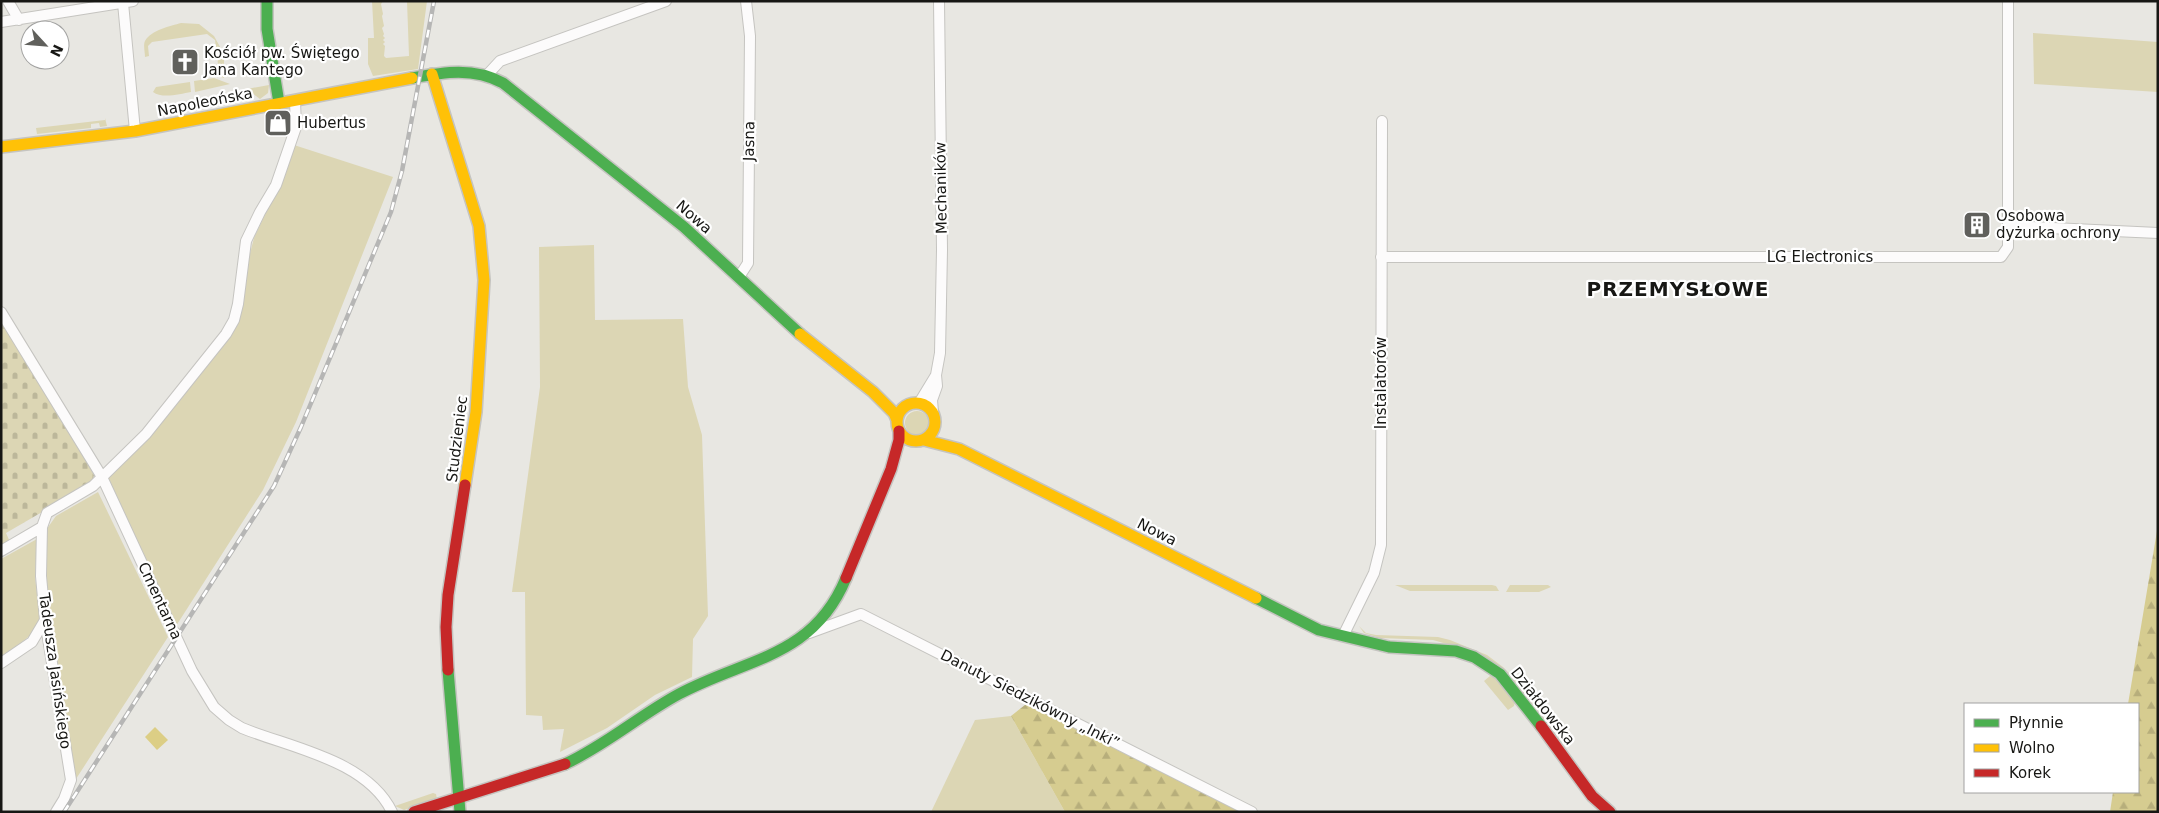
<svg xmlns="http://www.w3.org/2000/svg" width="2159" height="813" font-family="'DejaVu Sans',sans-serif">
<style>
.grass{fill:#dcd6b4}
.forest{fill:url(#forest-firs)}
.cemetery{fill:url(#cemetery-stones)}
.water{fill:#dcce85}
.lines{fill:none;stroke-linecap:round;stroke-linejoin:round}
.street-casing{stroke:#c5c4c0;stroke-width:12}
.fast-casing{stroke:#c5c4c0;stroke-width:14}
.slow-casing{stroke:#c5c4c0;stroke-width:14}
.jam-casing{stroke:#c5c4c0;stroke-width:14}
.street{stroke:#fcfbfb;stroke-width:10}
.fast{stroke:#4caf50;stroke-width:11}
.slow{stroke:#ffc107;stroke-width:11}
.jam{stroke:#c62828;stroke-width:11}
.rail-casing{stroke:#b6b6b5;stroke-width:4.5}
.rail{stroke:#fff;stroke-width:2.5;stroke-dasharray:8;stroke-linecap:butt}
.labels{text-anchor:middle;stroke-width:4.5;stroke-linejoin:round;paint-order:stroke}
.poi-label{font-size:15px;fill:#171714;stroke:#fff;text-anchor:start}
.street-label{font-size:15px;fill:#171714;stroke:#fff}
.district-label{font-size:20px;font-weight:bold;letter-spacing:1px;fill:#171714;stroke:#fff}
</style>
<defs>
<pattern id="forest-firs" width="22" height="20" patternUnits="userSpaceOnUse" patternTransform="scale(1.25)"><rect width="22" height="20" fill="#d6cc90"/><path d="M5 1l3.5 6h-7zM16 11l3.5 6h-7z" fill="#b7ae7b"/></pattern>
<pattern id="cemetery-stones" width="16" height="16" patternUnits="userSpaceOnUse" patternTransform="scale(1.25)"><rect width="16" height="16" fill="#dcd6b4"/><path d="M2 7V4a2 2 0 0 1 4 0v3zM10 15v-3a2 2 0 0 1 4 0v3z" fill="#bcb79a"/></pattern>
</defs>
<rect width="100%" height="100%" fill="#e8e7e2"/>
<!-- grass -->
<path class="grass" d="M372,1H383L381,4L383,14L382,16L384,26L382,28L384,34L383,36L385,38L383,40L385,42L383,44L385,46L384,56L386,58L409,56L407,1H427L418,69L373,76L368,64V38H374Z
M181,23L199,24L214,36L224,54V78L217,75L219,72L215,40L207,34L152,42L148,46L149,56L145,57C145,52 143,45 145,41C151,30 171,26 181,23Z
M2033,33L2158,42V92L2034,84Z
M214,78L230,84L195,92L194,81Z
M190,82L191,92C180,94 162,99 153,92L156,87Z
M269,85L268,93L260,99L247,89Z
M105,118L107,126L100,127L99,123L91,124V128L37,134L36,128L105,120Z
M294,145L393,177L296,422L263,490L176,626L108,477L238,318L248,261L254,238L282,178Z
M594,245L595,320L683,319L688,387L702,435L708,616L693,639L692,677L655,695L607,728L560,752L564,729L543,730L542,716L526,715L525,592H512L540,387L539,247Z
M905 423a12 12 0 1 1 24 0a12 12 0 1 1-24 0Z
M98,492L168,637L74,782L53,648L45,581L46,530L56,516Z
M37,539L35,577L40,619L33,633L5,656L1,655V559Z
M1395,585H1492L1496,586L1499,591H1410Z
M1510,585H1548L1551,587L1539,592H1506Z
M1359,626L1366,633L1376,635L1438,637L1450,640L1487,655L1503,667L1518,682L1562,743L1533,709L1454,646L1433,640L1380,638L1364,633Z
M1490,676L1498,679L1515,702L1514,706L1508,710L1484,681Z
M1011,716L1065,812H931L975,720Z
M433,793L436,794L437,799L404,810L395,806Z"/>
<!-- forest -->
<path class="forest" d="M2158,525V812H2110L2113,792H2138V704H2128Z
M1030,701L1214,788L1258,812H1065L1011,716Z"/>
<!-- cemetery -->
<path class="cemetery" d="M1,314L94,475L92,483L6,533L10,542L1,547Z"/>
<!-- water -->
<path class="water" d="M155,727L168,740L157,750L145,737Z"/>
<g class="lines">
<defs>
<path id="street" d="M8,1L19,20
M123,3L135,131
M1,22L133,1
M488,74L500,61L666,1
M2008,226L2158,233
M1381,257H2001L2008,247V1
M739,277L748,263L750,36L746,1
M1,312L102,477L192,671L214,707L229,720L242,728C291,748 367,760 392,812
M919,403L936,375
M933,412L932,400L937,386L936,375L940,353L942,250L939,1
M42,527L41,576L45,620L71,780L64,799L56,812
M1,551L42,527L47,513L93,486L146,434L226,334L234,320L238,304L246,241L260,212L276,185L296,127L295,101
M809,633L861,614L1252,812
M1343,636L1374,573L1381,545L1382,121
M1,663L32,642L45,620"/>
<path id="fast" d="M267,1V29L279,103
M412,78C444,72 474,67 503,83L684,227L800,334
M1256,598L1319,630L1389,647L1456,651L1474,657L1500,674L1541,726
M448,670L460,812
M565,764C606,745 640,715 679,694C746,658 813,658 846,578"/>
<path id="slow" d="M432,74L479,226L484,280L476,412L465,485
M1,147L135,131L412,78
M800,334L873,392L894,413L897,420
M897 422a19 19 0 1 1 38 0a19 19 0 1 1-38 0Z
M924,440L959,449L1256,598"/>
<path id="jam" d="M846,578L891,469L899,440V431
M448,670L446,627L448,595L465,485
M1541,726L1592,796L1610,812
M414,812L565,764"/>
</defs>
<!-- street casing -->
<use href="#street" class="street-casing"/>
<!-- fast casing -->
<use href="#fast" class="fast-casing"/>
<!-- slow casing -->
<use href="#slow" class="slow-casing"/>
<!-- jam casing -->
<use href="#jam" class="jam-casing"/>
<!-- street -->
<use href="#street" class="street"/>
<!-- fast -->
<use href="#fast" class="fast"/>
<!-- slow -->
<use href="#slow" class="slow"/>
<!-- jam -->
<use href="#jam" class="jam"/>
<defs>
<path id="rail" d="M64,812L274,486L301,427L391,212L402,171L434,1"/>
</defs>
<!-- rail casing -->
<use href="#rail" class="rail-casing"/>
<!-- rail -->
<use href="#rail" class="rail"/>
</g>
<!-- icons -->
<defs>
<symbol id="church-square" viewBox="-11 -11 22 22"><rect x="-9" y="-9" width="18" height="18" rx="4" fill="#60605c" stroke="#fff"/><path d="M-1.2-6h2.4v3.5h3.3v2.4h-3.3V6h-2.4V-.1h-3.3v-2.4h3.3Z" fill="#fff"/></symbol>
<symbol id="shop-square" viewBox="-11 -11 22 22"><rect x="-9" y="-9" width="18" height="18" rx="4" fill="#60605c" stroke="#fff"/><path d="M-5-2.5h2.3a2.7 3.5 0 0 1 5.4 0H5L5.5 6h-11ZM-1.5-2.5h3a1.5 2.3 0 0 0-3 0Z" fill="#fff"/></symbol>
<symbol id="building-square" viewBox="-11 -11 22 22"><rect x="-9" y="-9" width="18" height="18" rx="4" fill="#60605c" stroke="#fff"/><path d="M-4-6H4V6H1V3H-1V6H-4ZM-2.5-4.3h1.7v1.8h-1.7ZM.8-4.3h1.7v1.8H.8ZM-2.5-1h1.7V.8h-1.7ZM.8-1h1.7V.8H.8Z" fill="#fff"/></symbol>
</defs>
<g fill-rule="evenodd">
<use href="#church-square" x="169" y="46" width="32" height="32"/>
<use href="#shop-square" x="262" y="107" width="32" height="32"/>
<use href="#building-square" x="1961" y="209" width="32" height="32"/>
</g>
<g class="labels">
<!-- poi labels -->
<g class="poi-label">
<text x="204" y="58">Kościół pw. Świętego<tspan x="204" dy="17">Jana Kantego</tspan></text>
<text x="297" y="128">Hubertus</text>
<text x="1996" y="221">Osobowa<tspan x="1996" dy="17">dyżurka ochrony</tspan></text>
</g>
<!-- street labels -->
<g class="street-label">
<text transform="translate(205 102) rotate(-11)" y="5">Napoleońska</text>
<text transform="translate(749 141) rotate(-89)" y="5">Jasna</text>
<text transform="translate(941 188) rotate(-91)" y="5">Mechaników</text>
<text transform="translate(694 217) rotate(41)" y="5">Nowa</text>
<text x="1820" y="262">LG Electronics</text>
<text transform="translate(1381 383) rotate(-90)" y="5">Instalatorów</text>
<text transform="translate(457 439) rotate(-83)" y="5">Studzieniec</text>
<text transform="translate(1157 532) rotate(27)" y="5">Nowa</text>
<text transform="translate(160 601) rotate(65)" y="5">Cmentarna</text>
<text transform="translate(55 671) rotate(82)" y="5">Tadeusza Jasińskiego</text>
<text transform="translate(1030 699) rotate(27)" y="5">Danuty Siedzikówny „Inki”</text>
<text transform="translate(1543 706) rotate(52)" y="5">Działdowska</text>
</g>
<!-- district labels -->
<g class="district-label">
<text x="1678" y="296">PRZEMYSŁOWE</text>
</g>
</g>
<!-- border -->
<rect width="2159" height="813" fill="none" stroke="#171714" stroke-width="5"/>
<!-- legend -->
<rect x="1964" y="703" width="175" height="90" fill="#ffffff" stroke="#a2a2a1"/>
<rect x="1974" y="719" width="25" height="8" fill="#4caf50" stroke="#a2a2a1"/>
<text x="2009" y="728" font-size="15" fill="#171714">Płynnie</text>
<rect x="1974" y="744" width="25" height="8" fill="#ffc107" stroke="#a2a2a1"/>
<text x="2009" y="753" font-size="15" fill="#171714">Wolno</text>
<rect x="1974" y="769" width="25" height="8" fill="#c62828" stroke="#a2a2a1"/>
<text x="2009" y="778" font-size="15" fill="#171714">Korek</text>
<!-- north arrow -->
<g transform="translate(45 45) rotate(116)"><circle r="24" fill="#ffffff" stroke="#a2a2a1"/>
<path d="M0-4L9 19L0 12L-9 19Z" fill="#60605c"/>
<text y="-8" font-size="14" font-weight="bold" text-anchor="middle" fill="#171714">N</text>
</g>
</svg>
